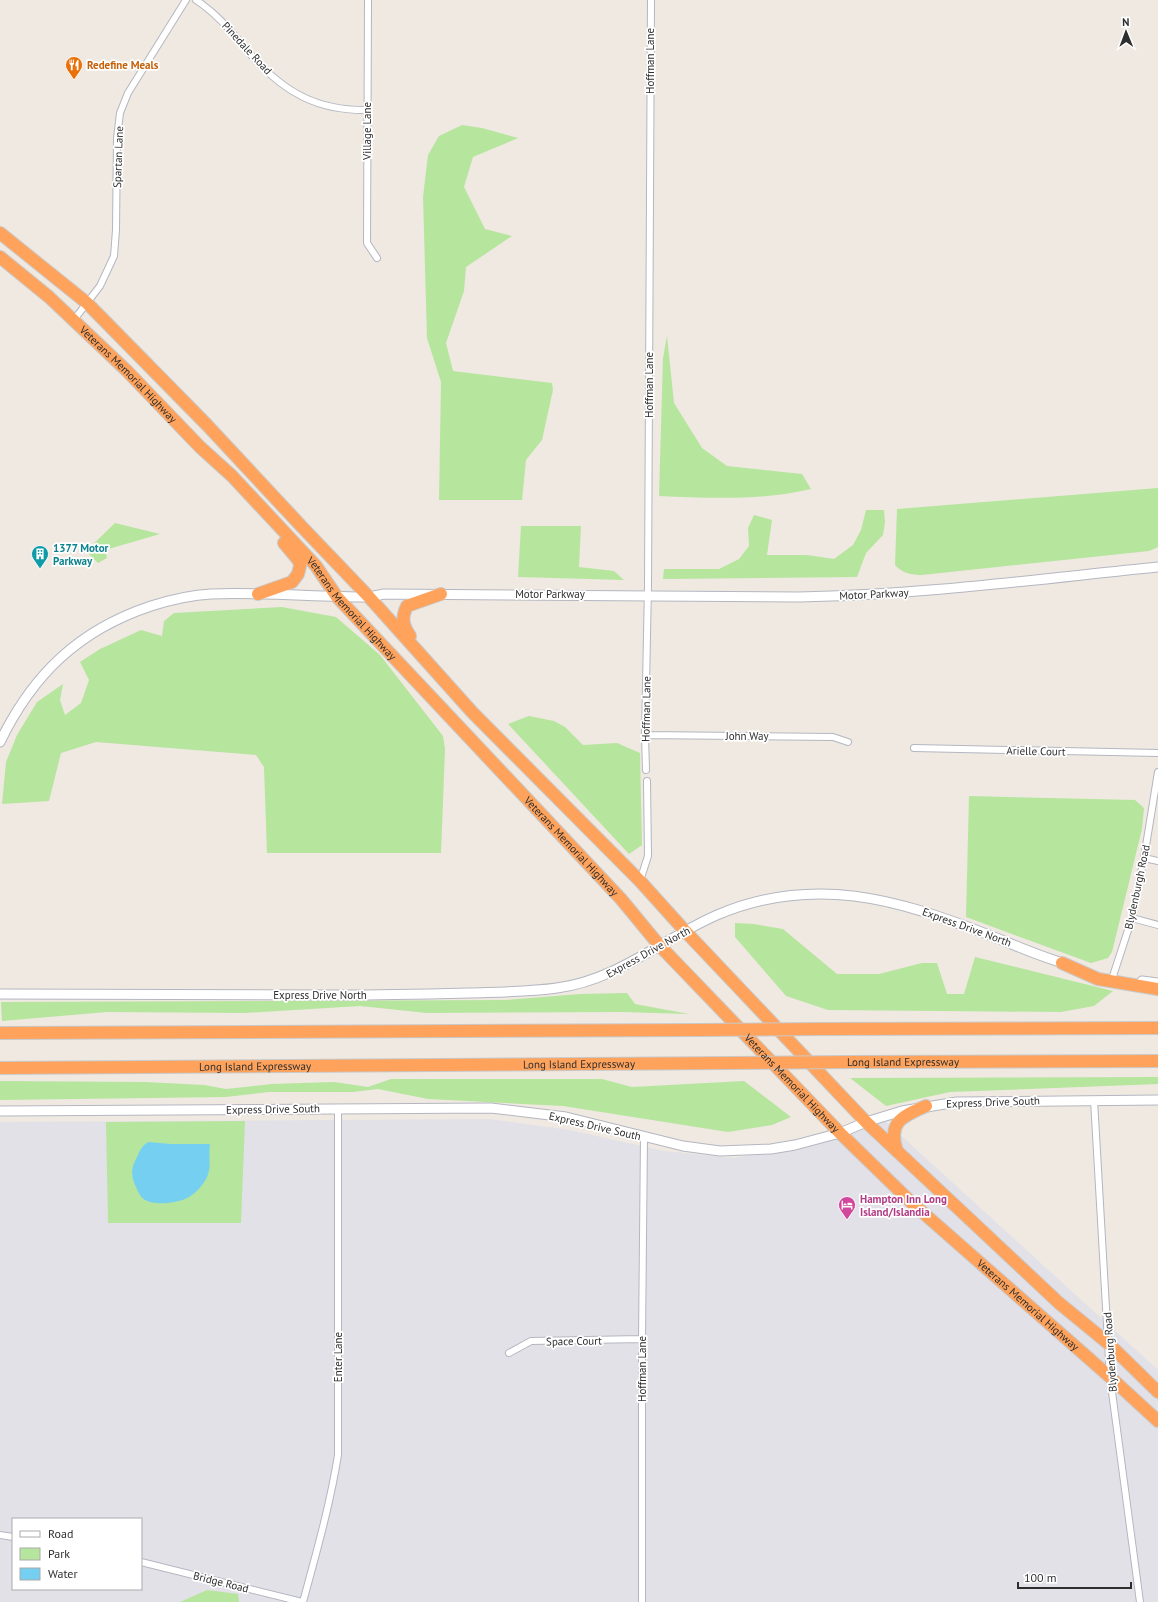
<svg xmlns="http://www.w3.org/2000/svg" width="1158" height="1602" font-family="'PT Sans',sans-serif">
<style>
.industrial{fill:#e3e1e8;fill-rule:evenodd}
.green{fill:#b6e59e}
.water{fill:#75cff0}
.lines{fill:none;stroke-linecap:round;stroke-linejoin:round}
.street-casing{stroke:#b4b7c1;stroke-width:8}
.secondary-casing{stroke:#b4b7c1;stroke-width:11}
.highway-casing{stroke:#c9c9c9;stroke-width:14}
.street{stroke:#fff;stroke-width:6}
.secondary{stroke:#fff;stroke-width:9}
.highway{stroke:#ffa35c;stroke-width:12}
.highway-bridge-casing{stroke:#c9c9c9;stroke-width:14;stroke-linecap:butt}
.highway-bridge{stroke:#ffa35c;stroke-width:12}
.labels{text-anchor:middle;stroke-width:3.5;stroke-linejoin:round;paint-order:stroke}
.street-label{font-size:11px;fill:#2e2e2e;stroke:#fff}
.food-label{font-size:11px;font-weight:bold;fill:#c56008;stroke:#fff;text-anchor:start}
.culture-label{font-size:11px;font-weight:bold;fill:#0d838f;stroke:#fff;text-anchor:start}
.hotel-label{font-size:11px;font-weight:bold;fill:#b23c85;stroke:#fff;text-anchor:start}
</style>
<rect width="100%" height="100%" fill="#efe9e1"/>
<!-- industrial -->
<path class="industrial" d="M489,1119L570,1130L664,1151L734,1158L795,1147L885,1121L1158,1370V1602H0V1122ZM13,1519H141V1589H13Z"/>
<!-- green -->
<path class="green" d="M462,125L482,128L518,138L473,157L464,187L485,229L512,236L466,267L464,291L446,343L453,371L552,383L553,390L542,440L526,460L522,500H439L441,382L427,338L423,197L428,155L439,136Z
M667,336L674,403L702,448L727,466L802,474L811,489C761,501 709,498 659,496L663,358Z
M1158,488V547L1149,551L922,575C911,575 902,573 895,565L897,509Z
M866,510H884L885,522L883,535L866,553L857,577L663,579L664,569H719L739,559L749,546L748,528L754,515L772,520L767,555H807L834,559L853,545L861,530Z
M115,523L160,534L105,550L107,558L98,563L86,551Z
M521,526H581L579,567L614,571L624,580L518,577Z
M282,607L336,617L380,655L443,736L445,749L441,853H267L264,767L256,755L96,742L61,753L49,801L2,804L6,762L17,735L37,702L63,684L60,700L65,715L81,703L89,680L80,662L100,649L141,630L162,636L164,621L174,613Z
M529,716L554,721L565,727L583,745L617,743L640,753L642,845L629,854L508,724Z
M969,796L1135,800L1144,808L1142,829L1112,952L1108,958L1091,963L966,917Z
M735,923L754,924L783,929L837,974H879L922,963H937L947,994H964L975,957L1113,991L1094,1006L1061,1012L828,1010L786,996L735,937Z
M627,993L635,1004L689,1014L622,1012L427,1013L360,1006L245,1013L107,1012L2,1021L1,1002L506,1000L580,994Z
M1158,1077V1084L950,1092L886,1106L850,1078Z
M391,1079H602L632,1087L744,1081L791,1117L772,1125L728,1132L563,1106L428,1099L378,1089L353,1092H268L226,1097L0,1100V1081L145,1082L204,1085L226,1089L272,1084L334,1082L368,1087Z
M245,1121L241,1223H108L106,1122Z
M207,1590L238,1594L239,1602H180Z"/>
<!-- water -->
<path class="water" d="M148,1142L171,1144H210C208,1154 212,1167 207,1177C204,1184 196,1193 189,1197C180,1203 155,1206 145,1200C139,1196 138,1190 135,1185C131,1174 131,1169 136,1159C140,1152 140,1147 148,1142Z"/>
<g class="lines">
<defs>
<path id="street" d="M196,0C220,16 233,34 252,56C285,93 318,111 368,110
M368,0L367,243L377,258
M73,321L100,286L114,256L116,230L117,138L120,113L128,93L186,0
M645,735L833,737L848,742
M914,748L1158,753
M646,770L645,735L648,585L651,0
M1144,858L1158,861
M640,881L648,856L647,781
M1132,918L1158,925
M1113,976L1132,918L1144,858L1158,772
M1094,1100L1110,1377L1140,1602
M509,1353L531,1341L642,1339
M0,1535L13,1537
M141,1562L302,1602
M303,1602C316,1554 330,1505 338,1455V1108
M642,1602V1339L644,1137"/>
<path id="secondary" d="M0,742C33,674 79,630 151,606C170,600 191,595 211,594C263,592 316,597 369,597L384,594L799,597C919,595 1039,579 1158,567
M1142,981L1158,983
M0,994C114,995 228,995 342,995C385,995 427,994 469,993C498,992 528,992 557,988C618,980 662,939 717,915C813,874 897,899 989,935C1015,945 1040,957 1067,964
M0,1111L491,1108L566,1117L683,1146L720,1151L771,1149L795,1145L840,1133L866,1122L902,1111L957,1102L1158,1100"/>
<g id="highway">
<path d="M0,233L87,303L207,425L303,528L369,597L472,712L640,881L685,931L866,1122L1059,1303L1109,1344L1158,1392"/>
<path id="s1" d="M0,257L49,297L127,371L200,447L232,476L316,566L337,597L621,899L659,945L840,1133L912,1203L1110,1377L1158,1421"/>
<path d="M258,594L292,582L298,574L300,566L299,561L284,543"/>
<path d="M410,636C403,626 401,618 407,606L441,594"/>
<path d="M1062,963L1098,979L1158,989"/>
<path d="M817,1029L1158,1028"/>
<path d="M0,1033L700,1030"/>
<path id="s2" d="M848,1062L1158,1061"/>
<path id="s3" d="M0,1068L731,1063"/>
<path d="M897,1151C887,1122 903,1116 926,1106"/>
</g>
</defs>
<!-- street casing -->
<use href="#street" class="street-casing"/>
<!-- secondary casing -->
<use href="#secondary" class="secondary-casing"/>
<!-- highway casing -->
<use href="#highway" class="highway-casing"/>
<!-- street -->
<use href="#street" class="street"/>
<!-- secondary -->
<use href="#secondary" class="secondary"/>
<!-- highway -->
<use href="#highway" class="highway"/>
<defs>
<path id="highway-bridge" d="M700,1030L817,1029
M731,1063L848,1062"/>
</defs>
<!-- highway-bridge casing -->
<use href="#highway-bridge" class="highway-bridge-casing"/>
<!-- highway-bridge -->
<use href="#highway-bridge" class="highway-bridge"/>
</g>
<!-- icons -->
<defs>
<symbol id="restaurant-pin" viewBox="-11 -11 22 30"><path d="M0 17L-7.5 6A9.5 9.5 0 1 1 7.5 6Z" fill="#e8710a" stroke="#fff"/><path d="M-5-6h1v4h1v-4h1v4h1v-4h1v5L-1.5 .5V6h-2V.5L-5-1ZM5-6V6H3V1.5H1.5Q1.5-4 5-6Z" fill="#fff"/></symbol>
<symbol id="building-pin" viewBox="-11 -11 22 30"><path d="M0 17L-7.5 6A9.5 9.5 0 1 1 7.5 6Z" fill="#0f9aa8" stroke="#fff"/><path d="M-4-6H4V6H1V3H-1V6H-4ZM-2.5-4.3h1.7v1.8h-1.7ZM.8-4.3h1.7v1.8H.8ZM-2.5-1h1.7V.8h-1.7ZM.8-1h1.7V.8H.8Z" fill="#fff"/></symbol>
<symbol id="hotel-pin" viewBox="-11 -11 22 30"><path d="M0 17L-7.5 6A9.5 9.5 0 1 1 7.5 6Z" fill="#d1479c" stroke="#fff"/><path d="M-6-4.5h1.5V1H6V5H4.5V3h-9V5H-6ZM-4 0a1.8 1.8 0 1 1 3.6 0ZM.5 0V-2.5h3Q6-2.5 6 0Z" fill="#fff"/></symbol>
</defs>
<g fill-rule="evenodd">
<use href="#restaurant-pin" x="64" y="55" width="20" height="27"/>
<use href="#building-pin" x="30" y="544" width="20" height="27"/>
<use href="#hotel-pin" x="837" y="1195" width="20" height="27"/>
</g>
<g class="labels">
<!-- street labels -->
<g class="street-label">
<text transform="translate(247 48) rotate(47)" y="4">Pinedale Road</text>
<text transform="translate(650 61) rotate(-90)" y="4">Hoffman Lane</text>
<text transform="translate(367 131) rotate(-90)" y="4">Village Lane</text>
<text transform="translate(118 157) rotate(-88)" y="4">Spartan Lane</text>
<text dy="4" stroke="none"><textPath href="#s1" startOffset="174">Veterans Memorial Highway</textPath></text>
<text transform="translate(649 385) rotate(-90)" y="4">Hoffman Lane</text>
<text x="550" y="598">Motor Parkway</text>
<text transform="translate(874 594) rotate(-3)" y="4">Motor Parkway</text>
<text dy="4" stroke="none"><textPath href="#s1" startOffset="498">Veterans Memorial Highway</textPath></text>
<text transform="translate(646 709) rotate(-89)" y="4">Hoffman Lane</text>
<text x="747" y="740">John Way</text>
<text transform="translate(1036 751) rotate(1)" y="4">Arielle Court</text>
<text dy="4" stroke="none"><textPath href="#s1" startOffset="822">Veterans Memorial Highway</textPath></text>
<text transform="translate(1137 887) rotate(-78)" y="4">Blydenburgh Road</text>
<text transform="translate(967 927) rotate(20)" y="4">Express Drive North</text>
<text transform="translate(648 952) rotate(-29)" y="4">Express Drive North</text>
<text x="320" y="999">Express Drive North</text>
<text dy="4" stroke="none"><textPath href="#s2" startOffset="55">Long Island Expressway</textPath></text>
<text dy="4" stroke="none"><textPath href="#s3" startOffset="579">Long Island Expressway</textPath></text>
<text dy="4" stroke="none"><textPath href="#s3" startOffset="255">Long Island Expressway</textPath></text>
<text dy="4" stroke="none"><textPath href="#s1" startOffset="1146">Veterans Memorial Highway</textPath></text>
<text transform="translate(993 1102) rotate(-2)" y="4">Express Drive South</text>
<text transform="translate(273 1109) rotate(-1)" y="4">Express Drive South</text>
<text transform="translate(595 1126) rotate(13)" y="4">Express Drive South</text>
<text dy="4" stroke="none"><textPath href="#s1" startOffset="1470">Veterans Memorial Highway</textPath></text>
<text transform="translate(574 1341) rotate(-1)" y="4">Space Court</text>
<text transform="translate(1110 1352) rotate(-94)" y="4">Blydenburg Road</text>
<text transform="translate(338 1357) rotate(-90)" y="4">Enter Lane</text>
<text transform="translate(642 1369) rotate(-90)" y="4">Hoffman Lane</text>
<text transform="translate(221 1582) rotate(14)" y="4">Bridge Road</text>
</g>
<!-- food labels -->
<g class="food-label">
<text x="87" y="69">Redefine Meals</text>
</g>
<!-- culture labels -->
<g class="culture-label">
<text x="53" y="552">1377 Motor<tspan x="53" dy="13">Parkway</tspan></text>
</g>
<!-- hotel labels -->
<g class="hotel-label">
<text x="860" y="1203">Hampton Inn Long<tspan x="860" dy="13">Island/Islandia</tspan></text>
</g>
</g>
<!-- legend -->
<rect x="12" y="1518" width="130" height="72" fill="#ffffff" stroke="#ababab"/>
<rect x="20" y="1531" width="20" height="6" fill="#ffffff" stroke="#ababab"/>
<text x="48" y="1538" font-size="12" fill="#2e2e2e">Road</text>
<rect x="20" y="1548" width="20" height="12" fill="#b6e59e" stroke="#ababab"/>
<text x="48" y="1558" font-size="12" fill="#2e2e2e">Park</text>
<rect x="20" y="1568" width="20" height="12" fill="#75cff0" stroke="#ababab"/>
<text x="48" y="1578" font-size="12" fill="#2e2e2e">Water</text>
<!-- north arrow -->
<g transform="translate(1126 32) rotate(359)" stroke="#ffffff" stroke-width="3" paint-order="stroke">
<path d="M0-3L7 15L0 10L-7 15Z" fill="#2e2e2e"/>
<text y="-6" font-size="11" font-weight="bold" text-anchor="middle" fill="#2e2e2e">N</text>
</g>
<!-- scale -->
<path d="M1018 1582v6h113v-6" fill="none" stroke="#2e2e2e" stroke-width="2"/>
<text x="1024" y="1582" font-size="12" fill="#2e2e2e" stroke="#ffffff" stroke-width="3" paint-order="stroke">100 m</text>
</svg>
